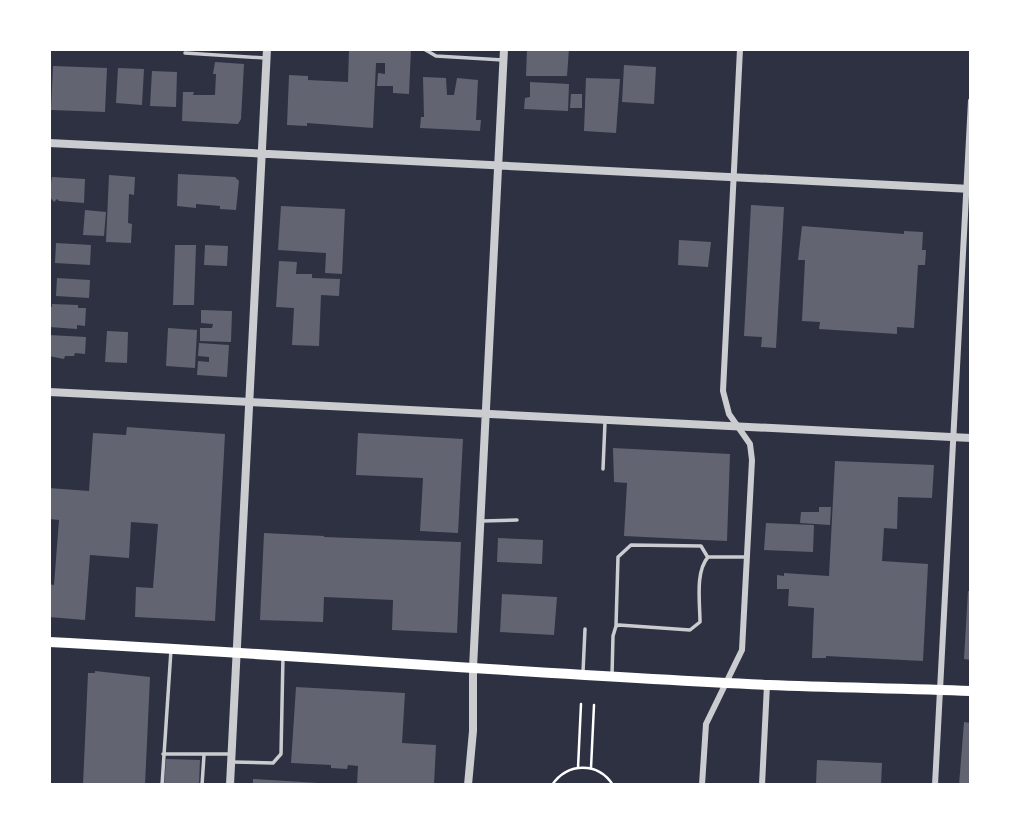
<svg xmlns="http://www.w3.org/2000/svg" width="1020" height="834" font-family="Mulish,sans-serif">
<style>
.building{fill:#626471}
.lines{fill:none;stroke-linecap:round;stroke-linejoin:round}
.path{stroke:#fff;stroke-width:2.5}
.service{stroke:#caccd0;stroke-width:3.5}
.minor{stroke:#caccd0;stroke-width:6}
.tertiary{stroke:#caccd0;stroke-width:8}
.secondary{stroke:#fff;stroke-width:10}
</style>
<rect width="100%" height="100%" fill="#2d3142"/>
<!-- building -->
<path class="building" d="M349,49H411L409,94L393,93V86H377L378,73L385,74V63H376L373,128L307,123V126L287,125L289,75L308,76V80L348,82Z
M527,49H569L567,76H526Z
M215,62L244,64L241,119L238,124L182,121L183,92H194L193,95H215L216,74H213Z
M624,65L656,67L654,104L622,102Z
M53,66L107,68L105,112L51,110Z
M118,68L144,69L142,105L116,103Z
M152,71L177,72L176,107L150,106Z
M423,77L446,78L447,95H454L457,78L478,80L476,120H481L480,131L420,128L421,117H424Z
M586,78L620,79L616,133L584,131Z
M530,82L569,84L568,111L524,109L525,98L530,97Z
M571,94H582V108H570Z
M178,174L235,177L239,181L236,210L220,209V206L196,204V208L177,206Z
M109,175L135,177L134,195L129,194L128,223L132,224L131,243L106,242Z
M52,177L85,179L84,203L59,201L57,199L54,202L49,196Z
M751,205L784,207L776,348L761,347L762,337L744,336Z
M281,206L345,209L342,274L325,273L326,253L278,250Z
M85,210L106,212L104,236L83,235Z
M802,226L904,234V231L923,232L922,250H926L925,265H918L914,328L897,327V334L819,329L820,322L802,321L805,260H798Z
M679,240L711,242L708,267L678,265Z
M56,243L91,245L90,265L55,263Z
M175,245H196L194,305H173Z
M205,245L228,246L227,266L204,265Z
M279,261L297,262L296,274H312V278L340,279L339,296L321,295L319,346L292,345L294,308L276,307Z
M57,278L90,280L89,298L56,296Z
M52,304L78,305V308H86L85,326L77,325V329L49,327V307H52Z
M201,310L232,311L231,342L200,341V328H212L213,324L201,323Z
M168,328L197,330L195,368L166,366Z
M107,331L128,332L127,363L105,362Z
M49,335L86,337L85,354L75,353L74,356H65L64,359L49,356Z
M199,343L229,345L227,377L197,375L198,361L209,362V357L198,356Z
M127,427L225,434L215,621L135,617L136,587L153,588L158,524L131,522L129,558L90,555L85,620L49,617V584L54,585L59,520L49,519V488L89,491L93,433L126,435Z
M358,433L463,439L458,533L420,531L423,478L356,475Z
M613,448L730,454L727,541L624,536L627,483L614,482Z
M835,461L934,465L932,498L898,497L897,529L884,528L882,561L928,564L923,661L826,656V658H812L814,608L788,606L789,589H777V575L784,576V573L829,576Z
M819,507H831L830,525L800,523L801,512H819Z
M766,523L814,525L813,552L764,550Z
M264,533L324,536V537L461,542L457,633L392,630L393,600L324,597L323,622L260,620Z
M498,538L543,540L542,564L497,562Z
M968,591H971V660L964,659Z
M502,594L557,597L554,635L500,632Z
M95,671L150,677L145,785H83L88,673H95Z
M296,687L405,693L402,743L436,745L434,785H357L358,766L348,765L347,769L331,768V765L291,763Z
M964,722L971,723V785H959Z
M166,759L200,760L199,785H164Z
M817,760L882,763L881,785H816Z
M253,779L319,783V785H253Z"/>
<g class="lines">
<!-- path -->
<path class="path" d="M578,768L581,704
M591,768L594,705
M552,785C568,762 598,762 613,785"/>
<!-- service -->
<path class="service" d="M424,49L436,56L503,60
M185,53L265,58
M603,469L605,422
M482,521L517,520
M616,626L618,557L631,545L701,546L707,556
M583,672L585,629
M612,675L613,636L616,626L619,625L690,630L700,622C700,603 695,572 708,557H747
M163,754H231
M233,762L273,763L281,754L283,656
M162,785L171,650
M202,785L204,755"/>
<!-- minor -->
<path class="minor" d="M702,785L706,724L742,650L752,460L750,444L729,414L723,391L740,49
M762,785L767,685
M935,785L971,101"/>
<!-- tertiary -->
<path class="tertiary" d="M49,143L971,189
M49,392L971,438
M230,785L267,49
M468,785L473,731V668L504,49"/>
<!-- secondary -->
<path class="secondary" d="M49,642C289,654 529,674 769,685C837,688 904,688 971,691"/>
</g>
<!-- border -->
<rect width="1020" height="834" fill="none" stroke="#ffffff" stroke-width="102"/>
</svg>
